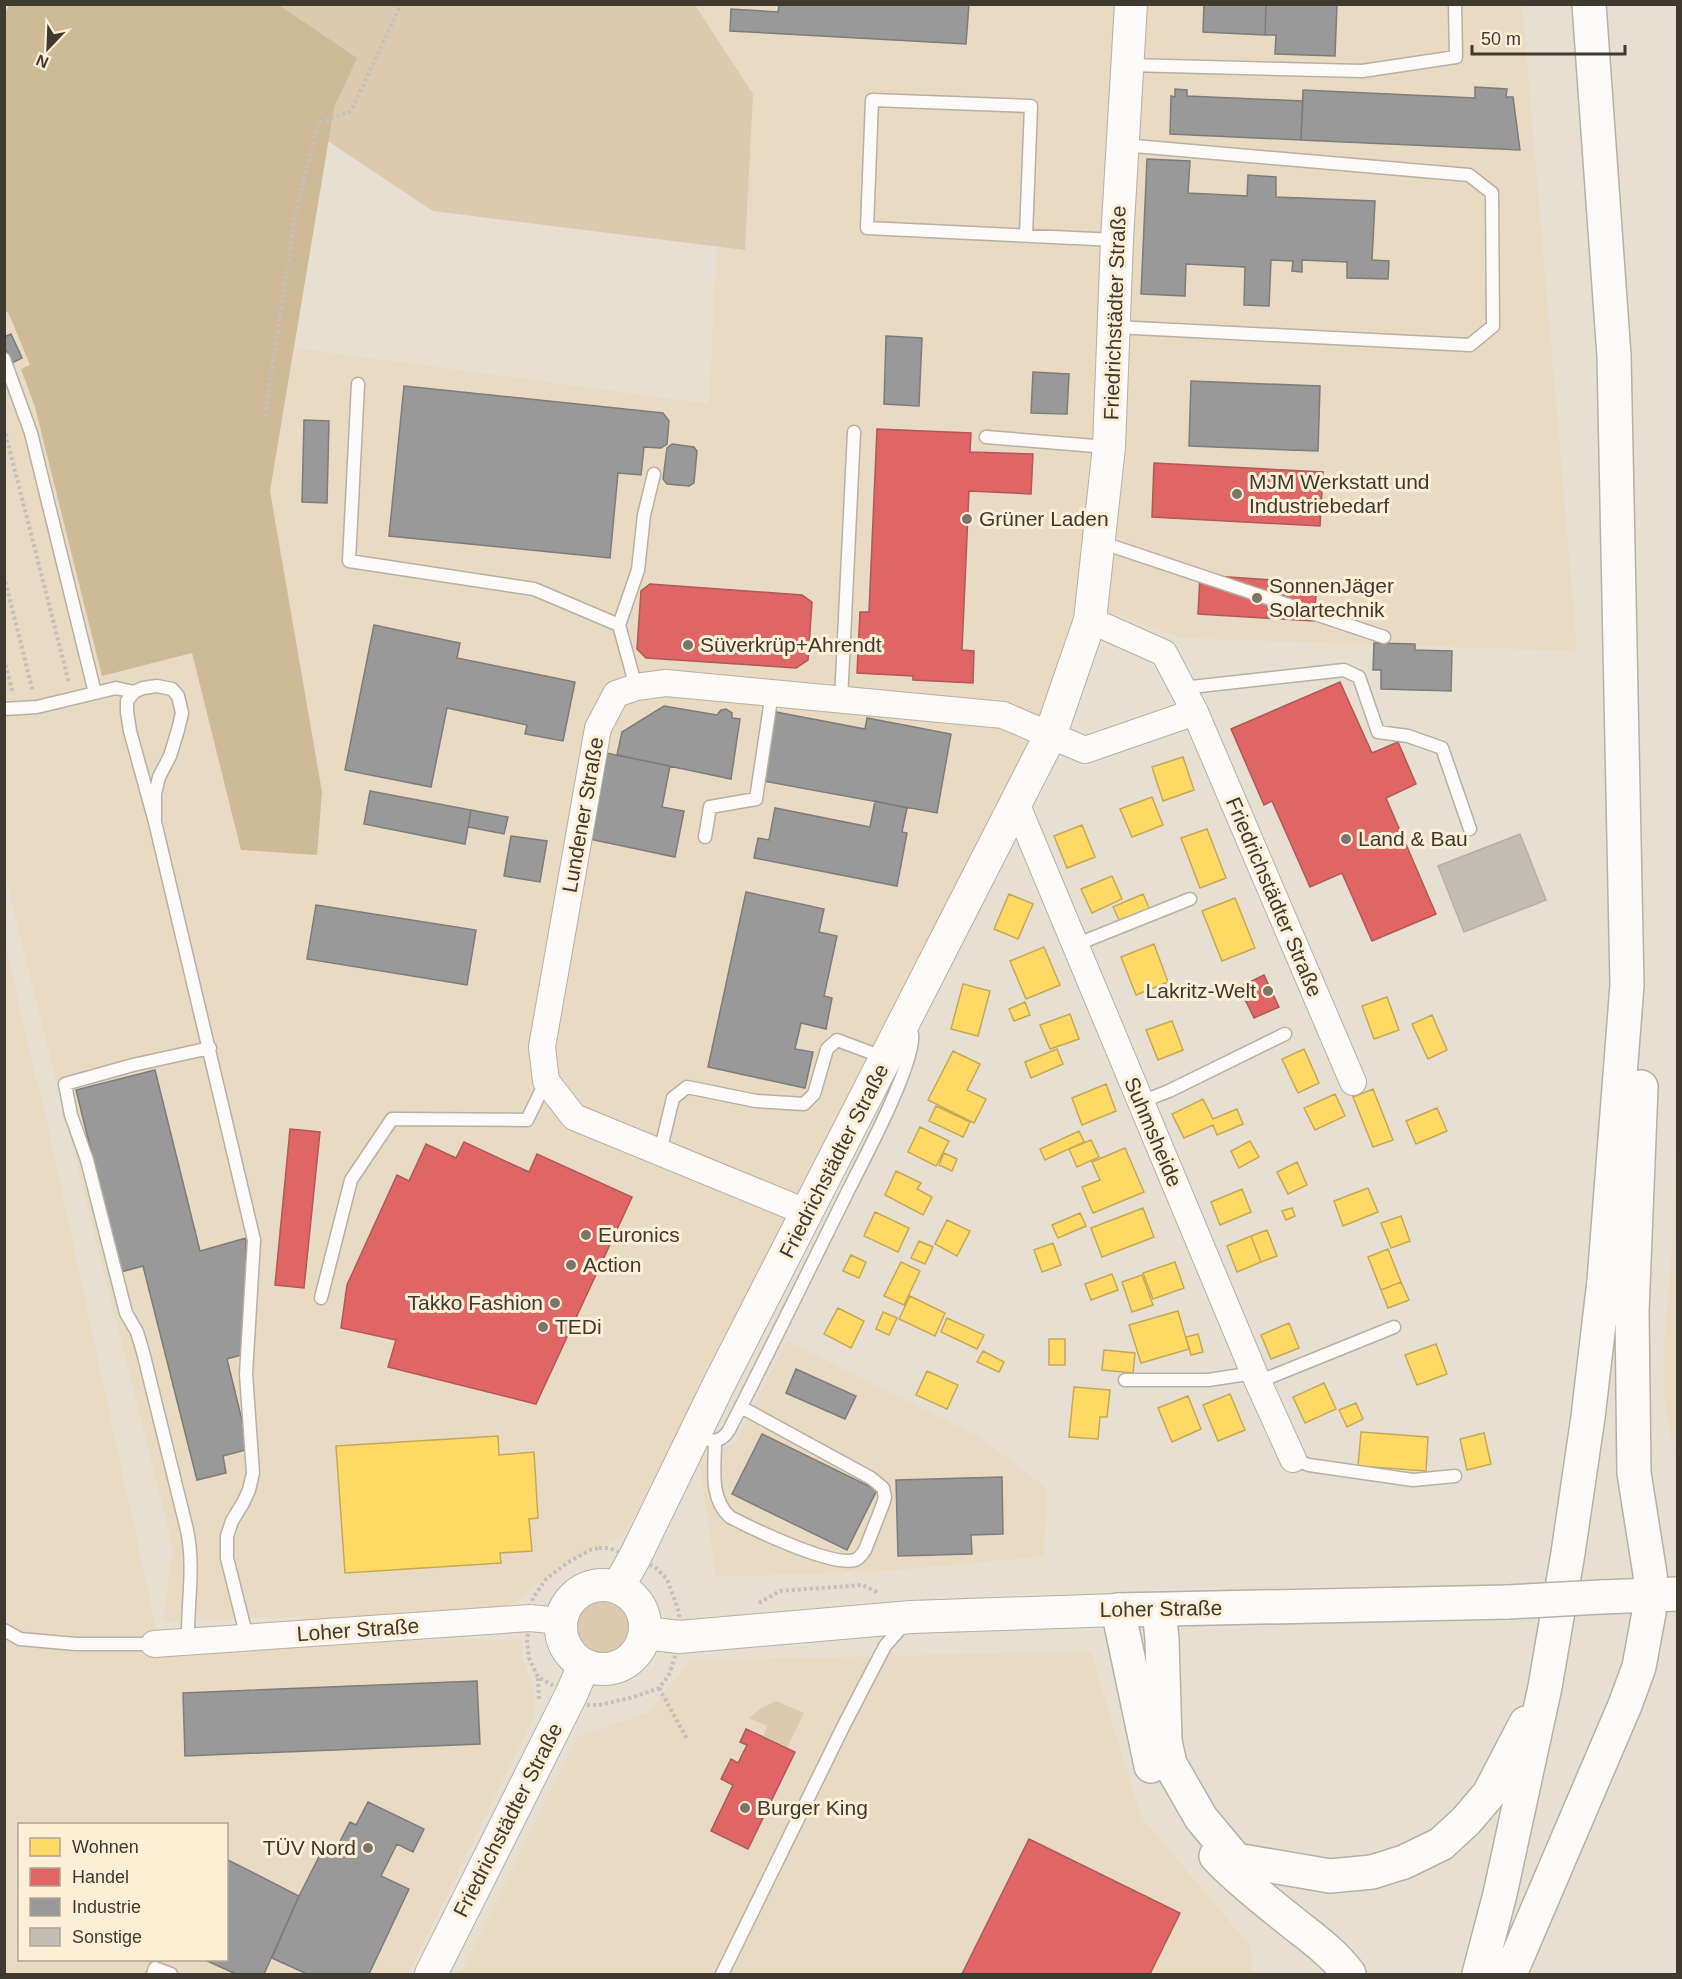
<svg xmlns="http://www.w3.org/2000/svg" width="1682" height="1979" font-family="Arial,sans-serif">
<style>
.built{fill:#e8dac3;fill-rule:evenodd}
.green{fill:#dbcaad}
.forest{fill:#ceba97}
.homes{fill:#ffd966;stroke:#c5a956;stroke-width:1.5}
.shops{fill:#e06666;stroke:#b05956;stroke-width:1.5}
.industry{fill:#999;stroke:#7e7c7a;stroke-width:1.5}
.building{fill:#c3bdb3;stroke:#b6b0a5;stroke-width:1.5}
.lines{fill:none;stroke-linecap:round;stroke-linejoin:round}
.service-casing{stroke:#b6b0a5;stroke-width:15}
.minor-casing{stroke:#b6b0a5;stroke-width:28}
.tertiary-casing{stroke:#b6b0a5;stroke-width:34}
.secondary-casing{stroke:#b6b0a5;stroke-width:36}
.primary-casing{stroke:#b6b0a5;stroke-width:36}
.path{stroke:#c4c1bc;stroke-width:4;stroke-dasharray:3 3;stroke-linecap:butt}
.service{stroke:#fbfaf8;stroke-width:12}
.minor{stroke:#fbfaf8;stroke-width:26}
.tertiary{stroke:#fbfaf8;stroke-width:32}
.secondary{stroke:#fbfaf8;stroke-width:33}
.primary{stroke:#fbfaf8;stroke-width:33}
.secondary-bridge-casing{stroke:#b6b0a5;stroke-width:36;stroke-linecap:butt}
.secondary-bridge{stroke:#fbfaf8;stroke-width:33}
.poi-dot{fill:#7a7469;stroke:#fdeed6;stroke-width:2}
.labels{text-anchor:middle;stroke-width:6;stroke-linejoin:round;paint-order:stroke}
.street-label{font-size:21px;fill:#3f3a30;stroke:#fdeed6}
.poi-label{font-size:21px;fill:#3f3a30;stroke:#fdeed6;text-anchor:start}
</style>
<rect width="100%" height="100%" fill="#e7dfd2"/>
<!-- built -->
<path class="built" d="M695,5H1522L1577,651L1181,638L1118,615H1079L1057,682L1022,761L684,1429L624,1534L559,1565L514,1603L459,1616L305,1624L302,1616L163,1622L173,1548L5,876L4,312L7,311L30,365L21,369L35,407L102,675L192,653L241,850L322,792L270,491L295,348L709,404L717,246L745,249L753,94Z
M4,937L36,1081H38L157,1634L153,1651L473,1639L520,1640L524,1664L534,1688V1717L408,1974H5ZM20,1824H226V1960H20Z
M1677,1066V1466L1664,1399V1348L1674,1225Z
M787,1341L978,1436L1046,1488L1044,1556L896,1570L716,1577L699,1456L735,1444Z
M1090,1651L1141,1817L1251,1947L1252,1974H460L578,1737L649,1712L691,1661Z"/>
<!-- green -->
<path class="green" d="M279,5H695L753,94L745,250L433,211L328,141L334,108L356,58Z
M575 1627a28 28 0 1 1 56 0a28 28 0 1 1-56 0Z
M776,1701L804,1713L787,1748L763,1737L767,1726L749,1718L760,1709Z"/>
<!-- forest -->
<path class="forest" d="M9,5H279L357,58L334,108L270,491L322,792L317,855L241,850L192,653L102,676L35,407L21,369L30,365L8,312H5L4,15Z"/>
<!-- homes -->
<path class="homes" d="M1183,757L1194,790L1163,801L1152,767Z
M1152,797L1163,825L1132,837L1120,809Z
M1082,825L1095,857L1067,868L1054,836Z
M1207,829L1226,878L1200,888L1181,838Z
M1112,876L1122,899L1092,913L1081,889Z
M1009,894L1033,904L1018,939L994,929Z
M1143,894L1150,910L1120,922L1113,907Z
M1235,898L1255,948L1222,961L1202,911Z
M1154,944L1168,982L1136,995L1121,957Z
M1044,947L1060,985L1026,999L1010,961Z
M963,984L990,991L978,1036L951,1029Z
M1387,997L1399,1030L1374,1039L1362,1006Z
M1025,1002L1030,1015L1014,1021L1009,1009Z
M1070,1014L1079,1039L1050,1049L1040,1025Z
M1432,1015L1447,1050L1428,1059L1412,1024Z
M1172,1021L1183,1050L1158,1060L1146,1030Z
M1057,1049L1063,1064L1031,1078L1025,1062Z
M1304,1049L1319,1083L1298,1093L1282,1059Z
M953,1051L980,1064L967,1090L986,1099L974,1123L928,1100Z
M1106,1084L1116,1111L1082,1125L1072,1098Z
M1373,1089L1393,1140L1373,1147L1353,1097Z
M1335,1094L1345,1116L1315,1130L1304,1108Z
M1203,1099L1213,1119L1237,1109L1243,1124L1217,1135L1213,1125L1184,1138L1172,1114Z
M936,1106L970,1122L963,1137L929,1121Z
M1437,1108L1447,1131L1416,1144L1406,1121Z
M920,1127L949,1141L936,1166L908,1152Z
M1079,1131L1084,1142L1045,1160L1040,1149Z
M1091,1140L1099,1157L1077,1167L1069,1149Z
M1250,1141L1259,1157L1239,1168L1231,1151Z
M1125,1148L1144,1192L1093,1213L1082,1187L1100,1180L1092,1162Z
M944,1153L957,1159L952,1171L939,1165Z
M1297,1162L1307,1185L1288,1194L1277,1172Z
M896,1171L921,1183L917,1189L932,1197L923,1215L885,1195Z
M1368,1188L1378,1212L1343,1226L1334,1201Z
M1242,1189L1251,1212L1220,1225L1211,1202Z
M1143,1208L1154,1237L1102,1257L1091,1228Z
M1292,1208L1295,1216L1286,1220L1282,1211Z
M875,1212L909,1228L898,1252L864,1236Z
M1080,1213L1086,1226L1058,1238L1052,1225Z
M1401,1216L1410,1241L1391,1248L1381,1223Z
M947,1220L970,1231L957,1256L935,1244Z
M1267,1230L1277,1256L1261,1262L1251,1236Z
M1251,1236L1261,1262L1237,1272L1227,1246Z
M919,1241L933,1247L925,1264L911,1258Z
M1053,1243L1061,1265L1042,1272L1034,1250Z
M1388,1249L1401,1282L1381,1290L1368,1257Z
M851,1255L866,1262L859,1278L843,1271Z
M901,1262L920,1271L904,1305L884,1296Z
M1175,1262L1184,1288L1153,1299L1143,1273Z
M1112,1274L1118,1290L1091,1300L1085,1284Z
M1142,1275L1153,1305L1132,1312L1122,1282Z
M1401,1282L1409,1300L1388,1308L1381,1290Z
M910,1296L945,1313L935,1336L899,1319Z
M838,1308L864,1321L851,1348L824,1334Z
M1178,1311L1189,1349L1141,1363L1129,1325Z
M883,1312L897,1318L889,1335L876,1329Z
M947,1318L984,1335L977,1349L941,1332Z
M1289,1323L1299,1348L1271,1359L1261,1335Z
M1198,1334L1203,1352L1191,1355L1186,1337Z
M1049,1339H1065V1365H1049Z
M1436,1344L1447,1374L1417,1385L1405,1355Z
M1104,1350L1135,1353L1133,1373L1102,1370Z
M983,1351L1004,1362L999,1372L977,1362Z
M927,1371L958,1385L947,1409L916,1395Z
M1324,1383L1336,1409L1305,1423L1293,1397Z
M1074,1387L1110,1390L1107,1417H1100L1098,1439L1069,1437Z
M1230,1394L1245,1430L1218,1441L1203,1405Z
M1188,1396L1201,1429L1172,1442L1158,1408Z
M1356,1403L1363,1419L1347,1427L1339,1410Z
M1361,1432L1428,1437L1426,1471L1358,1466Z
M1484,1433L1491,1464L1467,1470L1460,1439Z
M498,1436L499,1455L534,1452L538,1518L529,1519L532,1551L500,1553L501,1563L345,1573L336,1446Z"/>
<!-- shops -->
<path class="shops" d="M877,429L971,433L970,452L1033,454L1031,494L969,491L962,650L974,651L973,683L913,680V676L857,673L860,612H869Z
M1154,463L1323,472L1320,526L1152,517Z
M1200,575L1317,583L1314,621L1198,614Z
M650,584L802,595L812,602L808,660L796,668L646,658L637,649L641,591Z
M1340,682L1372,753L1398,742L1416,784L1386,798L1436,914L1372,941L1342,873L1310,887L1272,801L1264,805L1231,729Z
M1264,975L1279,1007L1254,1018L1239,987Z
M290,1129L320,1132L304,1288L275,1285Z
M464,1142L529,1172L537,1154L632,1197L536,1404L388,1367L396,1340L341,1328L347,1285L397,1175L409,1181L426,1144L456,1158Z
M746,1729L795,1752L748,1849L711,1831L733,1785L721,1779L731,1759L738,1763L747,1745L740,1742Z
M1029,1839L1180,1913L1150,1974H962Z"/>
<!-- industry -->
<path class="industry" d="M779,4H969L966,44L730,31L731,9L778,12Z
M1204,4H1266L1265,35L1203,32Z
M1266,4H1337L1335,56L1275,54L1276,35H1265Z
M1475,87L1507,89L1506,97H1513L1520,150L1301,140L1303,90L1475,98Z
M1175,89L1187,90V96L1303,101L1301,140L1170,134L1171,96L1175,97Z
M1147,159L1190,161L1188,193L1247,196L1248,175L1276,177V197L1375,201L1372,260L1389,261L1388,279L1347,278V262L1302,260V272L1292,271L1293,261L1271,260L1269,306L1244,305L1245,267L1186,264L1185,296L1141,294Z
M11,334L22,358L12,363L4,346V337Z
M886,336L922,338L919,406L884,404Z
M1033,372L1069,374L1067,414L1031,413Z
M1191,381L1320,386L1318,451L1189,446Z
M404,386L663,413L669,421L667,444L661,448L644,447L641,475L618,473L610,558L389,536Z
M304,420L329,421L327,503L302,502Z
M672,444L694,447L697,451L694,483L689,486L667,484L663,479L667,448Z
M374,625L460,643L457,658L575,682L563,741L525,734L527,725L447,708L431,787L345,770Z
M1374,643L1415,644V650L1452,651L1451,691L1381,689V670H1373Z
M664,706L717,715L721,710L726,709L732,713V718L740,719L731,779L617,755L622,732Z
M776,712L865,729L867,718L951,734L937,813L763,781Z
M606,753L670,766L662,807L684,811L675,857L589,839Z
M370,791L471,810L465,844L364,824Z
M875,801L907,808L902,832L907,833L897,886L754,858L758,838L769,840L775,808L870,827Z
M471,810L508,817L504,834L468,827Z
M511,836L547,841L540,882L504,876Z
M746,892L824,909L819,932L837,936L824,996L832,998L826,1029L801,1023L795,1049L813,1052L805,1088L708,1067Z
M316,905L476,930L467,985L307,959Z
M155,1070L200,1251L246,1238L245,1354L227,1359L249,1449L223,1456L226,1473L197,1480L143,1266L121,1272L76,1090Z
M796,1369L856,1396L845,1419L786,1393Z
M762,1434L877,1490L847,1550L732,1494Z
M1002,1477L1003,1534L971,1535L972,1554L898,1556L896,1480Z
M477,1681L480,1744L185,1756L183,1693Z
M368,1802L424,1829L413,1852L397,1844L381,1876L409,1889L369,1974H307L272,1958L299,1896L323,1849L334,1853L350,1822L356,1825Z
M226,1859L299,1896L264,1974H236L205,1960H226Z"/>
<!-- building -->
<path class="building" d="M1520,834L1546,900L1464,932L1438,866Z"/>
<g class="lines">
<defs>
<path id="service" d="M1128,65L1362,71L1456,57L1455,4
M1026,235L1031,106L872,100L867,228L1116,240
M1115,327L1470,345L1493,326L1492,193L1469,175L1123,145
M4,359L31,433L95,693
M358,384L349,561L534,589L619,625L636,687
M986,437L1107,447
M1100,542L1384,637
M619,625L638,570L644,515L654,474
M1182,688L1344,670L1359,677L1378,732L1408,736L1442,748L1470,829
M841,700L854,432
M4,709L37,707L116,688L134,692
M155,822V794L159,777L170,756L178,730L182,713L178,696L172,689L157,686L143,688L134,692L127,701V712L130,731L155,822L254,1240L246,1374L253,1473L249,1490L243,1503L232,1521L227,1536V1558L247,1638
M705,837L710,807L756,799L772,693
M1075,945L1190,899
M1141,1102L1169,1091L1285,1034
M660,1152L673,1098L687,1087L756,1101L804,1104L814,1094L827,1049L837,1040L885,1058
M321,1298L351,1180L392,1119L527,1120L546,1081
M1125,1380H1208L1254,1373
M1258,1382L1394,1327
M696,1435C709,1441 720,1445 729,1430C769,1352 808,1272 847,1193C862,1163 916,1062 912,1034L903,1028
M715,1442C715,1468 709,1498 730,1517C753,1529 832,1567 855,1560C860,1558 862,1554 865,1550L883,1504L885,1497L883,1488L871,1478L741,1407
M1293,1459L1309,1465L1413,1480L1455,1476
M4,1630L20,1639L76,1644H154
M188,1642C187,1604 195,1568 187,1530L143,1352L137,1332L126,1313L87,1160L71,1115L65,1084L133,1065L210,1048
M153,1974L155,1968L171,1974
M722,1974L843,1727L885,1646L906,1622"/>
<path id="minor" d="M1195,712L1353,1082
M1016,803L1254,1373L1293,1459
M808,1213L574,1117L546,1081L542,1047L598,728L616,694L636,687L666,683L1003,715L1085,750L1195,712L1164,653L1090,620
M154,1644L530,1618L561,1621"/>
<path id="tertiary" d="M561 1627a42 42 0 1 1 84 0a42 42 0 1 1-84 0Z
M618,1587L635,1557L719,1384L1050,736L1090,620L1109,447L1117,240L1131,4
M645,1633L679,1637L911,1617L1118,1610
M431,1974L571,1695L584,1665"/>
<path id="secondary" d="M1601,1597L1678,1594
M1118,1610L1508,1602"/>
<path id="primary" d="M1118,1610L1151,1766
M1159,1610L1162,1639L1165,1741L1170,1764L1201,1818L1236,1860L1330,1876L1372,1872L1404,1862L1441,1844L1466,1821L1489,1794L1526,1723
M1216,1856C1238,1879 1262,1898 1287,1918C1309,1936 1332,1951 1349,1974
M1479,1974L1500,1894L1545,1687L1568,1553L1588,1417L1604,1281L1627,985L1614,356L1589,4
M1510,1974L1625,1705L1639,1667L1652,1596L1650,1574L1634,1473L1632,1312L1641,1087"/>
</defs>
<!-- service casing -->
<use href="#service" class="service-casing"/>
<!-- minor casing -->
<use href="#minor" class="minor-casing"/>
<!-- tertiary casing -->
<use href="#tertiary" class="tertiary-casing"/>
<!-- secondary casing -->
<use href="#secondary" class="secondary-casing"/>
<!-- primary casing -->
<use href="#primary" class="primary-casing"/>
<!-- path -->
<path class="path" d="M265,416L296,210L318,123L351,111L401,4
M4,428L69,683
M4,576L33,692
M4,659L13,694
M599,1548H609L655,1567L667,1579L679,1612V1637L674,1660L669,1675L659,1688L634,1697L599,1705H587L538,1677L529,1658L527,1641L533,1598L546,1579L567,1563L590,1550Z
M759,1603L780,1591L862,1585L879,1593
M538,1678L539,1700
M659,1688L687,1739"/>
<!-- service -->
<use href="#service" class="service"/>
<!-- minor -->
<use href="#minor" class="minor"/>
<!-- tertiary -->
<use href="#tertiary" class="tertiary"/>
<!-- secondary -->
<use href="#secondary" class="secondary"/>
<!-- primary -->
<use href="#primary" class="primary"/>
<defs>
<path id="secondary-bridge" d="M1508,1602L1601,1597"/>
</defs>
<!-- secondary-bridge casing -->
<use href="#secondary-bridge" class="secondary-bridge-casing"/>
<!-- secondary-bridge -->
<use href="#secondary-bridge" class="secondary-bridge"/>
</g>
<!-- markers -->
<g class="poi-dot">
<circle cx="1237" cy="494" r="6"/>
<circle cx="967" cy="519" r="6"/>
<circle cx="1257" cy="598" r="6"/>
<circle cx="688" cy="645" r="6"/>
<circle cx="1346" cy="839" r="6"/>
<circle cx="1268" cy="991" r="6"/>
<circle cx="586" cy="1235" r="6"/>
<circle cx="571" cy="1265" r="6"/>
<circle cx="555" cy="1303" r="6"/>
<circle cx="543" cy="1327" r="6"/>
<circle cx="745" cy="1808" r="6"/>
<circle cx="368" cy="1848" r="6"/>
</g>
<g class="labels">
<!-- street labels -->
<g class="street-label">
<text transform="translate(1115 313) rotate(-88)" y="7">Friedrichstädter Straße</text>
<text transform="translate(583 815) rotate(-80)" y="7">Lundener Straße</text>
<text transform="translate(1274 897) rotate(67)" y="7">Friedrichstädter Straße</text>
<text transform="translate(1153 1132) rotate(67)" y="7">Suhmsheide</text>
<text transform="translate(834 1161) rotate(-63)" y="7">Friedrichstädter Straße</text>
<text transform="translate(1161 1609) rotate(-1)" y="7">Loher Straße</text>
<text transform="translate(358 1630) rotate(-4)" y="7">Loher Straße</text>
<text transform="translate(508 1820) rotate(-63)" y="7">Friedrichstädter Straße</text>
</g>
<!-- poi labels -->
<g class="poi-label">
<text x="1249" y="489">MJM Werkstatt und<tspan x="1249" dy="24">Industriebedarf</tspan></text>
<text x="979" y="526">Grüner Laden</text>
<text x="1269" y="593">SonnenJäger<tspan x="1269" dy="24">Solartechnik</tspan></text>
<text x="700" y="652">Süverkrüp+Ahrendt</text>
<text x="1358" y="846">Land &amp; Bau</text>
<text x="1256" y="998" text-anchor="end">Lakritz-Welt</text>
<text x="598" y="1242">Euronics</text>
<text x="583" y="1272">Action</text>
<text x="543" y="1310" text-anchor="end">Takko Fashion</text>
<text x="555" y="1334">TEDi</text>
<text x="757" y="1815">Burger King</text>
<text x="356" y="1855" text-anchor="end">TÜV Nord</text>
</g>
</g>
<!-- border -->
<rect width="1682" height="1979" fill="none" stroke="#3f3a30" stroke-width="12"/>
<!-- legend -->
<rect x="18" y="1823" width="210" height="138" fill="#fdeed6" stroke="#b1a694" stroke-width="1.5"/>
<rect x="30" y="1838" width="30" height="18" fill="#ffd966" stroke="#b1a694" stroke-width="1.5"/>
<text x="72" y="1853" font-size="18" fill="#3f3a30">Wohnen</text>
<rect x="30" y="1868" width="30" height="18" fill="#e06666" stroke="#b1a694" stroke-width="1.5"/>
<text x="72" y="1883" font-size="18" fill="#3f3a30">Handel</text>
<rect x="30" y="1898" width="30" height="18" fill="#999999" stroke="#b1a694" stroke-width="1.5"/>
<text x="72" y="1913" font-size="18" fill="#3f3a30">Industrie</text>
<rect x="30" y="1928" width="30" height="18" fill="#c3bdb3" stroke="#b1a694" stroke-width="1.5"/>
<text x="72" y="1943" font-size="18" fill="#3f3a30">Sonstige</text>
<!-- north arrow -->
<g transform="translate(48 48) rotate(203)" stroke="#fdeed6" stroke-width="4.5" paint-order="stroke">
<path d="M0-4.5L10 22L0 15L-10 22Z" fill="#3f3a30"/>
<text y="-9" font-size="16" font-weight="bold" text-anchor="middle" fill="#3f3a30">N</text>
</g>
<!-- scale -->
<path d="M1472 45v9h153v-9" fill="none" stroke="#3f3a30" stroke-width="3"/>
<text x="1481" y="45" font-size="18" fill="#3f3a30" stroke="#fdeed6" stroke-width="4.5" paint-order="stroke">50 m</text>
</svg>
